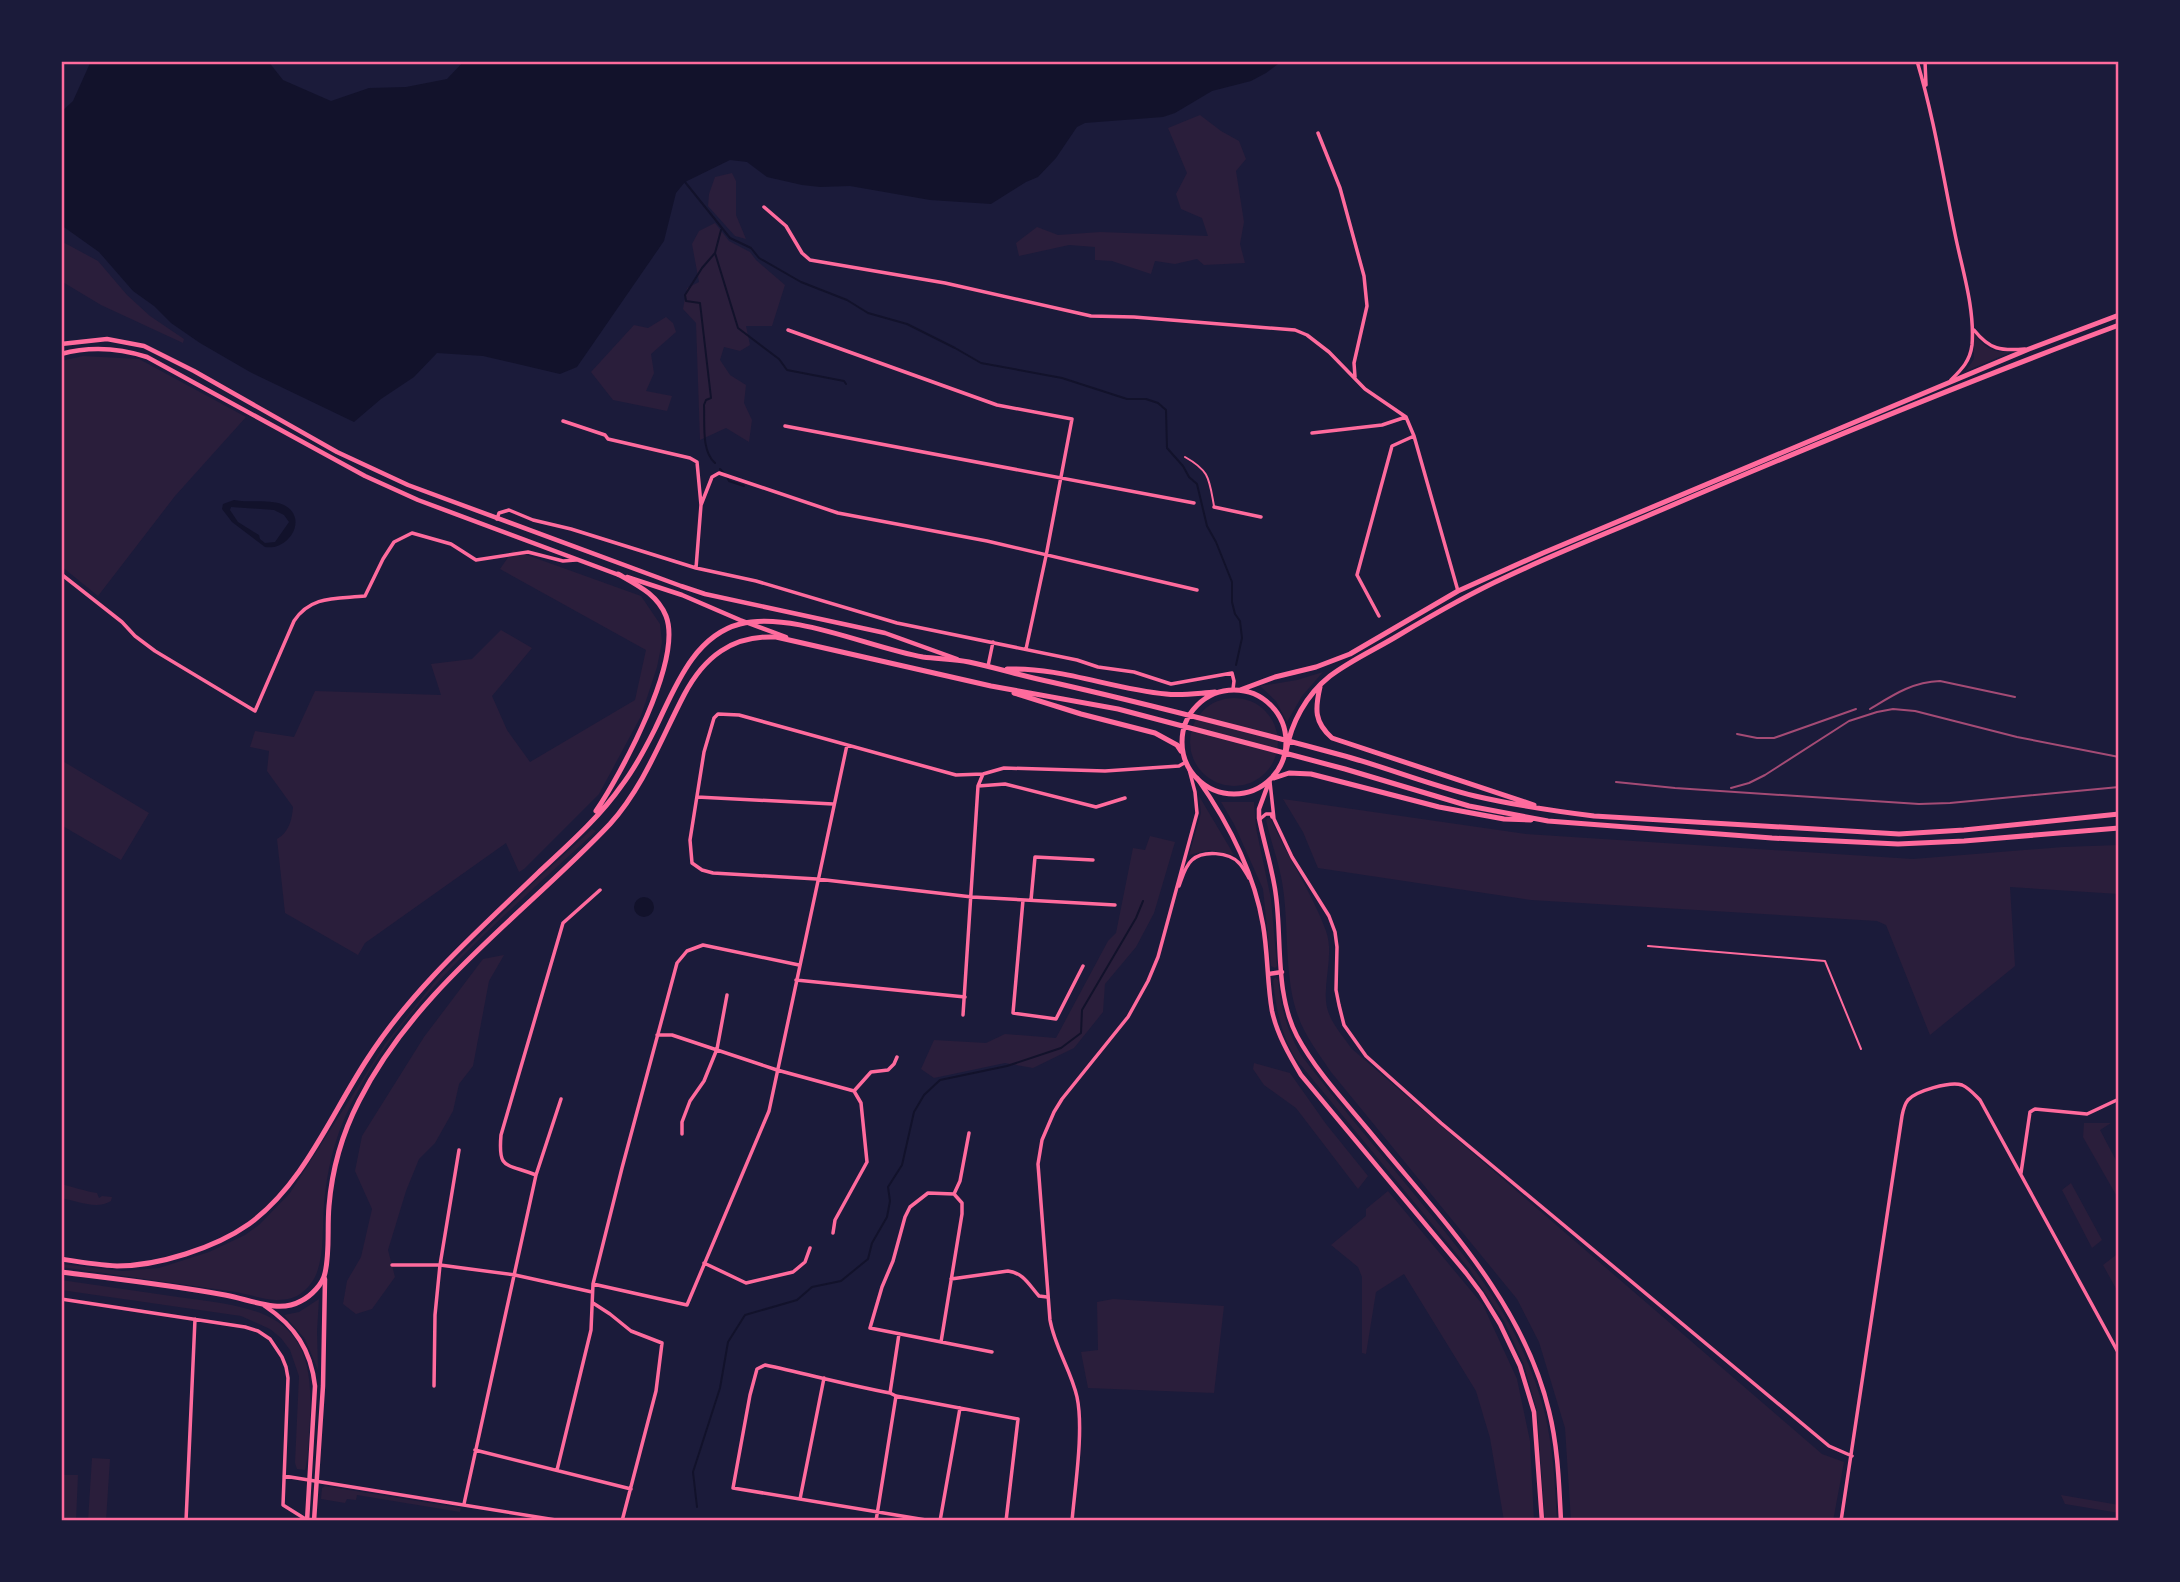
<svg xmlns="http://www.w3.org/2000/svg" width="2180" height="1582" font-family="'Open Sans',sans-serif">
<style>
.green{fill:#2a1e3b}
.water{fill:#12122b;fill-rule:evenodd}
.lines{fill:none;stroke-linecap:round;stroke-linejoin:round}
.stream{stroke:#12122b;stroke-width:2}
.service{stroke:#ff6b9d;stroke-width:2}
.minor{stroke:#ff6b9d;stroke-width:3.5}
.tertiary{stroke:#ff6b9d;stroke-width:3.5}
.secondary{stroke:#ff6b9d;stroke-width:4.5}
.primary{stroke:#ff6b9d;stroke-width:5}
.rail{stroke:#a44b75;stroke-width:2}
.neatline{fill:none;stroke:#ff6b9d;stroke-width:2.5}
</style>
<rect width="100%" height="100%" fill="#1b1b3a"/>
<!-- green -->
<path class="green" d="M1200,115L1221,131L1239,141L1246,159L1236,171L1244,222L1240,244L1245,263L1204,265L1197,259L1175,264L1155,261L1151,274L1112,261L1095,260V247L1069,245L1019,256L1016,243L1037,227L1058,235L1100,232L1208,236L1202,218L1181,209L1176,194L1187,173L1168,128Z
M732,173L736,181V215L746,239L735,236L708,206L709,194L715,177Z
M715,223L729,241L750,252L756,260L785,285L772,326H746L750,345L740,351L724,347L720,360L730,375L746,385L744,403L752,420L749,442L726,428L700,440L696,323L683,309L687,288L699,282L692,244L699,231Z
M61,241L98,261L127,295L150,316L184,339L183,343L101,305L61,281Z
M666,317L673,323L676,332L651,354L654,373L646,391L672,396L667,411L613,400L591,372L634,325L648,328Z
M1974,333C1984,348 1993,353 2011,352L1966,371L1974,359Z
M83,356L139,359L246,417L175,496L98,596L61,566V361Z
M513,550L641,596L660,624L662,642L657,667L641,716L599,794L524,869L519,872L506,843L365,943L358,955L285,913L277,839C289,832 292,820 293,807L267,771L269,751L250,747L255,731L294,737L315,691L441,695L431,664L472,659L501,630L532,648L492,696L507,730L530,762L635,700L646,650L500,569Z
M1323,672L1302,696L1287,722L1276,701L1260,686L1297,680Z
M1190 742a44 44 0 1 1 88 0a44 44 0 1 1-88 0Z
M61,760L149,813L121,860L61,825Z
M1199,796L1234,855L1209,850L1189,855L1201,813Z
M1283,799L1526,834L1913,859L2063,847L2119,845V894L2010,887L2015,966L1930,1035L1886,925L1877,921L1531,900L1318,868L1303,832Z
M1221,802H1254L1256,828L1271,899L1277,966L1275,968L1271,966L1263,889L1234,824Z
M1268,818L1271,819C1287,857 1312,892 1326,931C1334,954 1324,978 1326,1001C1327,1019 1342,1035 1352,1049L1822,1454L1844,1462L1833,1521H1571L1565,1428L1539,1342L1517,1299L1331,1072C1319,1054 1305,1036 1298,1016C1284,977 1289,929 1283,888C1280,865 1271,843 1266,820Z
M592,829L596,831C506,915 384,1014 339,1132C331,1155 326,1179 324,1204C322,1227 325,1256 315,1277C311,1285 304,1292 297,1296C290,1299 283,1300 276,1300C261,1299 245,1293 229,1291C173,1283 117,1275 61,1267V1264L122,1271L159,1268L209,1252L245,1235L260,1224L290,1193L385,1044L440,975L532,884Z
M1150,836L1175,842L1154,913L1136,947L1105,984L1103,1012L1074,1048L1033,1068L1005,1063L934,1078L921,1069L934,1040L986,1043L1005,1034L1056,1038L1108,941L1116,933L1133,848L1145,850Z
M504,955L489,981L473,1066L459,1084L453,1111L435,1143L419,1159L406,1191L388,1250L395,1277L372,1309L356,1314L343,1304L347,1281L361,1257L372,1209L355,1171L362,1136L424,1037L483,959Z
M1275,977L1278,980C1281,1008 1287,1031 1301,1055C1339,1105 1380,1152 1419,1200C1475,1268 1520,1322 1544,1410C1553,1446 1555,1483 1557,1521H1545L1537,1411L1524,1365L1504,1321L1470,1270L1295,1058C1281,1033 1276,1009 1273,981Z
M1254,1063L1290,1073L1326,1124L1368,1176L1358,1189L1296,1108L1264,1085L1253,1069Z
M2084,1123H2111L2100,1130L2119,1166V1200L2083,1137Z
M2071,1183L2102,1240L2092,1248L2062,1190Z
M61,1184C74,1187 84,1191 97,1193L99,1198L102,1196L112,1197L111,1201C97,1210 77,1201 61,1198Z
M1388,1191L1483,1305L1517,1379L1530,1441L1534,1521H1504L1490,1438L1476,1391L1404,1274L1376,1292L1366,1354L1362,1353V1277L1358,1267L1331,1245L1366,1216V1209Z
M2116,1255L2119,1260V1294L2103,1265Z
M61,1280C100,1286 139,1291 178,1297C264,1308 316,1314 310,1417C309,1434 309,1454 305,1470L297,1469L295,1463L299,1376L290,1350L281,1338L270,1329L241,1316L61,1290Z
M319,1299L317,1331L318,1370L305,1339L284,1315L299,1312Z
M1113,1299L1224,1306L1214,1393L1088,1388L1081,1352L1098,1350L1097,1302Z
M92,1458L110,1459L106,1521H88Z
M61,1475H78L76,1521H61Z
M325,1486L461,1508L460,1512L357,1495L356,1500L347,1499L345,1503L321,1499L322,1488Z
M2061,1495L2119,1505V1513L2065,1504Z"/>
<!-- water -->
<path class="water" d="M91,61H268L283,80L331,101L369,88L406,87L447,79L464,61H1282L1266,73L1251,81L1212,91L1175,113L1163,117L1085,123L1077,127L1056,158L1038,177L1026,182L991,204L930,200L850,186L820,187L802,185L767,177L747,162L730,160L685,182L676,193L664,241L577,367L560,374L483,356L437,353L414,377L381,399L354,422L250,372L200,343L171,323L154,306L133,291L99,252L61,225V112L73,101Z
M234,500C249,503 270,499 284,505C309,518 289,551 265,547L232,522L222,509L223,504ZM231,507L274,510L284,515L289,522L275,542L265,543L260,539L259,535L238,522L230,510Z
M634 907a10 10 0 1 1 20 0a10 10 0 1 1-20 0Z"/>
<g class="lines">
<!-- stream -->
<path class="stream" d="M685,182L730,238L751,248L759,258L801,282L847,300L868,313L907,324L955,348L981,363L1062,378L1127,399H1146L1158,403L1166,410L1167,448L1183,466L1189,477L1197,484L1207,526L1216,542L1232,582V602L1235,614L1240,621L1242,638L1236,665
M715,253L738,328L779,359L787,370L844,381L846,384
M715,463C701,451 705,423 704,405L706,400L711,398L700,303L686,301L685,295L702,268L715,253L721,230
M720,469L723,472
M727,477L729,481L744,486
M697,1507L693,1472L720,1388L728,1342L745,1315L797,1300L812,1287L841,1281L868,1259L872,1243L887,1217L890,1201L888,1187L902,1165L914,1112L924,1095L940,1080L1007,1066L1061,1048L1081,1033L1082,1010L1136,918L1143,901"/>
<!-- service -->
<path class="service" d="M1185,457C1210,471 1209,479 1214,506
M1648,946L1825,961L1861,1049"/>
<!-- minor -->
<path class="minor" d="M1318,133L1340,188L1364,276L1367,306L1354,363L1355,377
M764,207L786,226L802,253L810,260L945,283L1091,316L1134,317L1295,330L1307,335L1329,352L1365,389L1406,417L1414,436L1458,591
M788,330L997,405L1072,419L1046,556L1026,649
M563,421L605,435L608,439L690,458L697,462L701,505L696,568
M785,426L1194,503
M1312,433L1382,425L1406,417
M701,505L712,477L719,473L838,513L987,541L1197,590
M1214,507L1261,517
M497,519L499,513L509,510L533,520L571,529L696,568L756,581L897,623L1077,660L1098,667L1134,672L1171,684L1232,673L1234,681L1233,689
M61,574L122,622L135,636L155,651L255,711L294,621C311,595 337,599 365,596L383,559L394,542L412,533L451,544L476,560L528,552L563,561L576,560
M1379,616L1357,575L1392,446L1414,436
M988,666L993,642
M1270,782L1274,819L1292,857L1329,916L1335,932L1337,947L1336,990L1339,1005L1344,1025L1366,1056L1441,1123L1829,1446L1852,1456
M978,786L1005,784L1096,807L1125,798
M697,797L833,804
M1260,819L1266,814H1271L1272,817
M1023,900L1013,1013L1056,1019L1083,966
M1031,900L1035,857L1093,860
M1115,905L972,897L817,879L713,873L702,870L692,863L690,840L704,752L714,718L718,714L739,715L956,775L983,774L1004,768L1105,771L1179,766L1186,762
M796,980L965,997
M963,1015L978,786L983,774
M657,1035H672L777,1070L854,1091L861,1103L867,1162L835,1220L833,1233
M854,1091L871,1072L888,1070L894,1064L897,1057
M682,1134V1122L690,1101L704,1081L717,1049L727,995
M2021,1173L2030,1112L2035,1109L2087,1114L2119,1099
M536,1175C505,1163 498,1170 501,1135L563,923L600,890
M954,1194L928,1193L910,1207L905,1217L893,1261L882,1287L870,1328L992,1352
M704,1263L746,1283L793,1272L805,1262L810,1248
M392,1265H440L515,1275L592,1292
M951,1279L1008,1271C1024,1273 1029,1285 1039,1296L1047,1297
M593,1284L687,1305L769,1111L847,745
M61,1299L245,1327L258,1331L270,1339L282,1357L286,1367L288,1378L283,1505L307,1520
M593,1303L610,1314L631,1331L662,1343L656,1391L622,1521
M941,1342L962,1214V1203L954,1194L960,1181L969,1133
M434,1386L435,1315L440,1265L459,1150
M890,1393L899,1334
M475,1450L631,1489
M557,1470L591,1330L593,1284L622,1168L677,963L687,951L703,945L799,965
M284,1476L562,1521
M800,1499L824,1378
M464,1504L536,1175L561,1099
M186,1521L195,1319
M876,1521L896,1396
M932,1521L733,1488L750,1395L757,1369L765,1365C807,1374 848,1385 890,1393L896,1396L1018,1419L1006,1521
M940,1521L960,1408
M1841,1521L1902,1116C1903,1111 1904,1105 1908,1100C1916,1091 1950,1081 1962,1085C1969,1088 1974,1094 1980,1100L2119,1354"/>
<!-- tertiary -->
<path class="tertiary" d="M1917,61C1934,118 1943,176 1955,234C1962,269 1975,308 1972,345C1970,361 1962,369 1951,380
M1925,61L1926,85
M1974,330C1990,350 2001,351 2025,349
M1179,886C1182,878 1185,866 1192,860C1203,850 1229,852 1239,863C1243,867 1246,873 1249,878
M1072,1521C1075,1486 1084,1430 1077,1397C1071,1370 1055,1348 1050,1320L1038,1164L1042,1140L1054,1112L1062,1099L1128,1017L1148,981L1158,957L1197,813L1195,792L1189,769"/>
<!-- secondary -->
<path class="secondary" d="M61,344L107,339L144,346L194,371L337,452L408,485L681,586L705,594L885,633L957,659
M61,354C90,346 119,348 147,357L365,476L418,500L619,575
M627,577L682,595L740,620L786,637
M1197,778C1228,822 1254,872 1263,925C1268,953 1267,983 1272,1011C1277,1034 1289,1055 1301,1075L1466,1273L1481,1293L1500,1324L1520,1366L1534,1412L1542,1521
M1269,782L1259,809V818C1264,844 1273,870 1276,896C1282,941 1275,994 1297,1036C1317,1073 1348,1105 1374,1137C1442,1220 1523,1302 1549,1411C1558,1447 1559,1484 1561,1521
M1268,974L1282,972
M265,1306C295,1326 311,1350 315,1386L307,1521
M314,1521L323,1386L325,1279"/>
<!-- primary -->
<path class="primary" d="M1007,669C1061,667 1112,689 1166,694C1182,696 1199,693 1215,692
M1320,687C1315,709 1314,722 1332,738L1534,805
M1182 742a52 52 0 1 1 104 0a52 52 0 1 1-104 0Z
M1240,690L1275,677L1316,667L1350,654L1458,591L1543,553L2029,349L2119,315
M1014,693L1081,714L1155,733L1177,745L1181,751
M1286,752C1291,723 1306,695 1330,676C1351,660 1376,649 1399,635C1434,614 1469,594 1506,577C1552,555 1600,536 1647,516C1803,449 1960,384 2119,325
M1274,778L1289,773L1311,774L1439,807L1504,819L1531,820
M596,811C621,774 683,660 666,616C657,594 637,585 618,574
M61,1259C80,1262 98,1265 117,1266C158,1266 215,1248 249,1224C304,1184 331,1114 368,1058C413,988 478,931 538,873C567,846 599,818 622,785C635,768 645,749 655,729C674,690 693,636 740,624C793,611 870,648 923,657C938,659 954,659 969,662C997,668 1023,676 1051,682C1148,704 1244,729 1341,755C1386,767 1429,785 1475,796C1514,805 1554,811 1594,816L1899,834L1964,830L2119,814
M61,1272C116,1279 171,1285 225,1295C241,1298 257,1304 274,1306C283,1307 292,1306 301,1301C311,1296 323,1284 325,1273C330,1252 327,1228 329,1206C332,1169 342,1134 359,1101C416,988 525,914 610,824C644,786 661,739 684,695C704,657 732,635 776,637L991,686L1118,709L1345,769L1469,806L1548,821L1772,838L1898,844L1964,841L2119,828"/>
<!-- rail -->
<path class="rail" d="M1870,709C1893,695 1912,682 1940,681L2015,697
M1737,734L1757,738H1774L1856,709
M1616,782L1675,788L1919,804L1950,803L2119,787
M1731,788L1749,783L1765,775L1849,721L1877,712L1893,709L1915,711L2017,737L2119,757"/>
</g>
<!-- border -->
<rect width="2180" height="1582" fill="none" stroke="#1b1b3a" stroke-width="126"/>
<rect x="63" y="63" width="2054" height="1456" class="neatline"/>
</svg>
